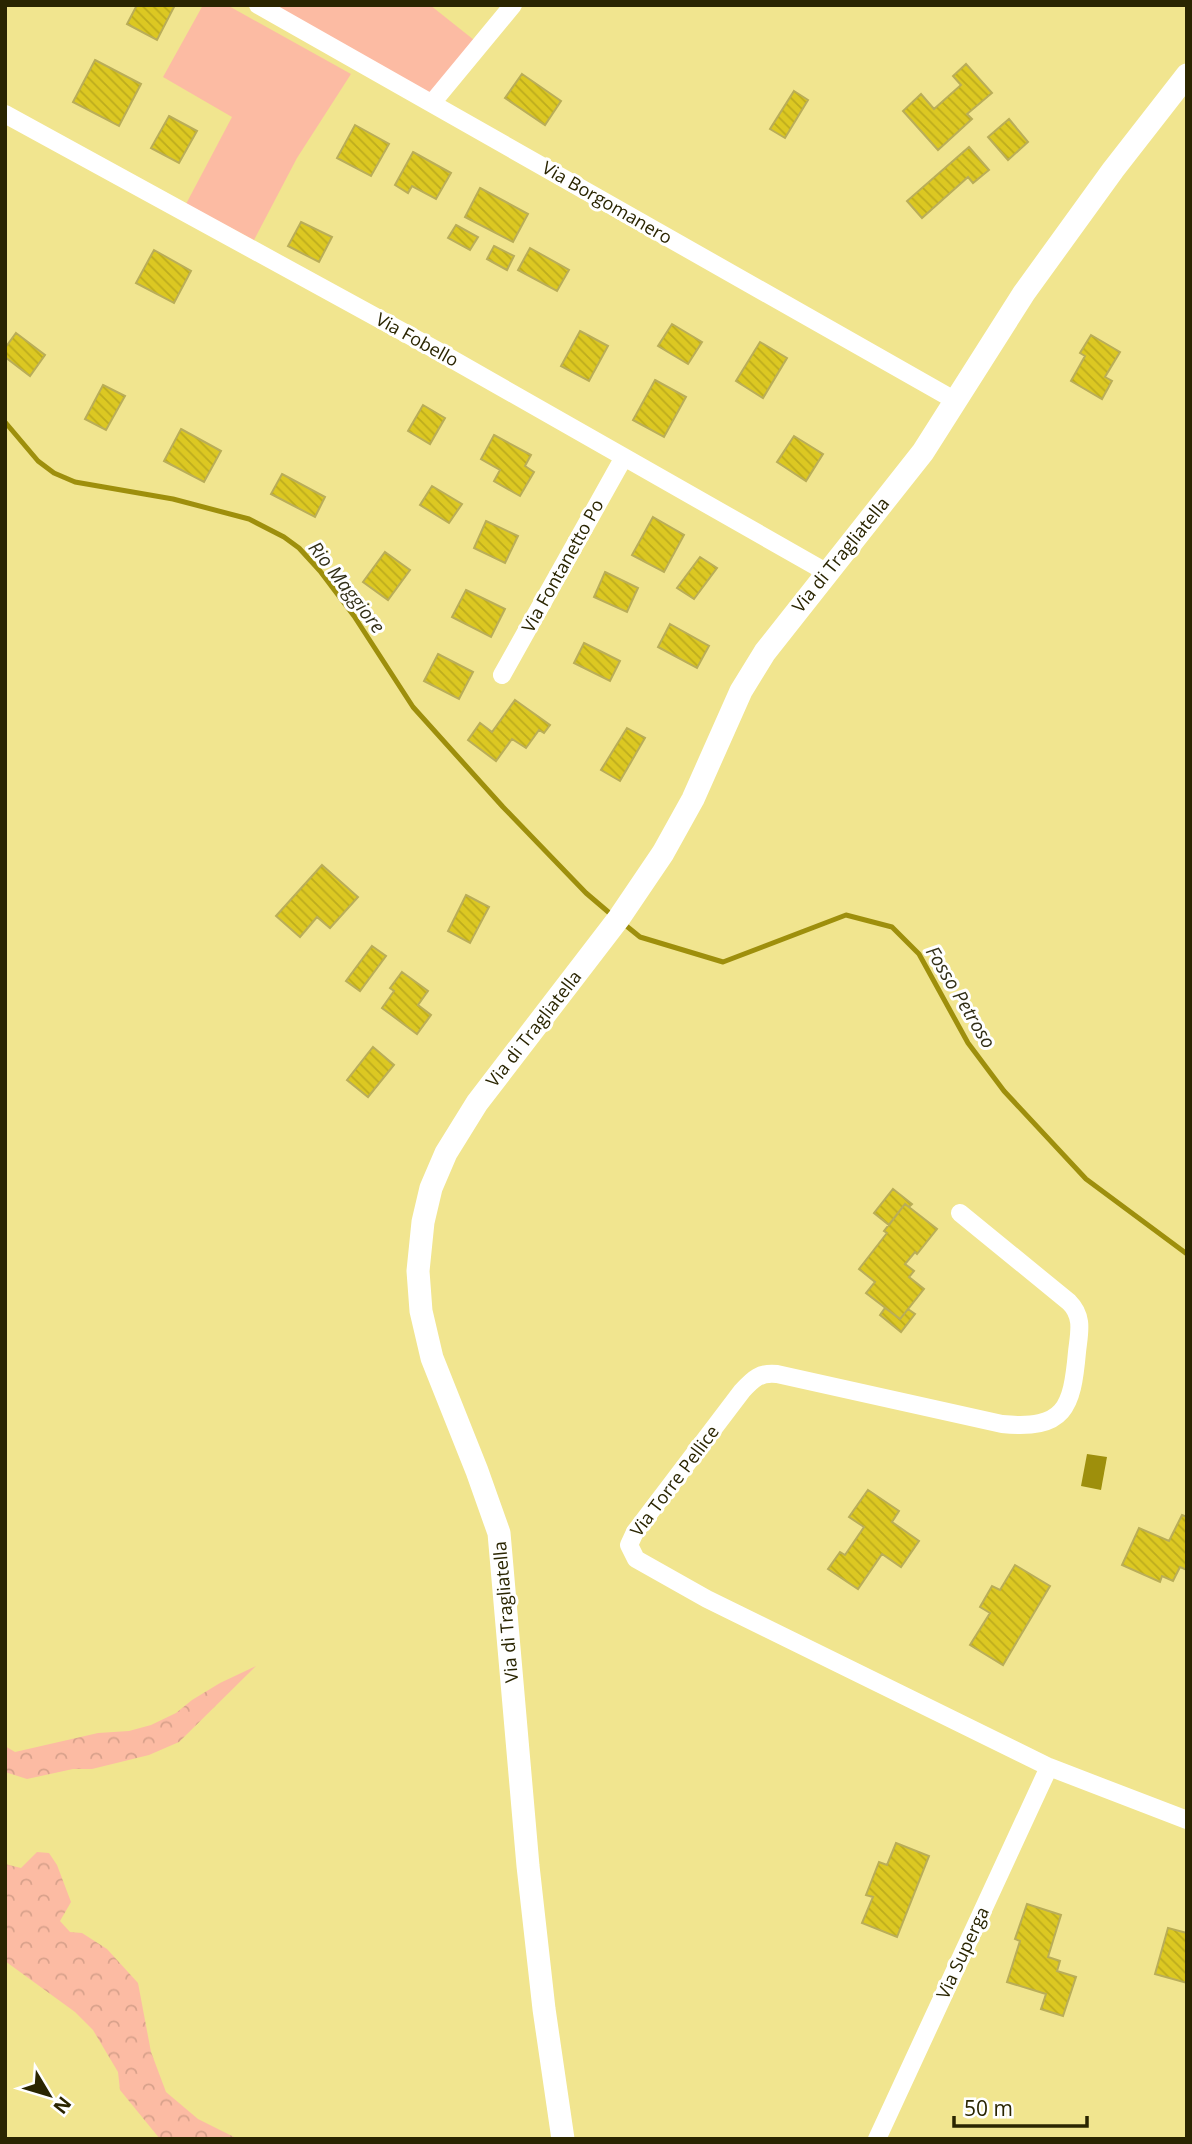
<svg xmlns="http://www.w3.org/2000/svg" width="1192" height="2144" font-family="'Open Sans',sans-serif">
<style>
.green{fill:#fcbba3}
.forest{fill:url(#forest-crowns)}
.water{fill:#9e8f0c}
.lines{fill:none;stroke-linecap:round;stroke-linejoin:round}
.stream{stroke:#9e8f0c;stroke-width:5}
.building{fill:url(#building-back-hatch);stroke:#b9ad58;stroke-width:2}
.minor{stroke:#fff;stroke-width:18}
.tertiary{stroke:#fff;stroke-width:23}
.labels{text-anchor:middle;stroke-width:6;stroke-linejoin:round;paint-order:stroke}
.street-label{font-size:18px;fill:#2a2501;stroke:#fff}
.water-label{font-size:19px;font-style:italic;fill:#322f17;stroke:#fff}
</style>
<defs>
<pattern id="forest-crowns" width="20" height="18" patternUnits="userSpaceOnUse" patternTransform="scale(1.75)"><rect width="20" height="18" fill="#fcbba3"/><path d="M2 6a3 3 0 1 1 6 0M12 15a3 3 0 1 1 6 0" fill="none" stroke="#d8a18b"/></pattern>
<pattern id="building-back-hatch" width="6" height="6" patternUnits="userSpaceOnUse" patternTransform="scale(1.75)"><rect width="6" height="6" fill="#dcc822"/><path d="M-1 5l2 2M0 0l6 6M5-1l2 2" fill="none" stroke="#bdac1d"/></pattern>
</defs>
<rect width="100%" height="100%" fill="#f1e58f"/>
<!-- green -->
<path class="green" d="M203,5H227L351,74L297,158L254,240L186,204L232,117L163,77Z
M275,5H430L474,40L430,93Z"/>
<!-- forest -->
<path class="forest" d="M256,1666L179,1742L149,1755L92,1769H73L27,1779L5,1772V1746L15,1752L98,1733L129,1731L151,1725L176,1713L192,1700L220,1683Z
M37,1852L49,1853L57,1865L71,1902L60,1921L70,1932L82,1933L107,1949L138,1983L151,2052L166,2092L198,2119L238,2139H160L120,2090L118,2072L93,2030L75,2012L5,1961V1864L21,1868Z"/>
<!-- water -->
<path class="water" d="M1087,1454L1107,1457L1101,1490L1081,1486Z"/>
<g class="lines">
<!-- stream -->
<path class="stream" d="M5,422L38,461L54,473L75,482L173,499L249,519L284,537L299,548L320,571L354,616L413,707L503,807L586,893L613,916
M624,924L640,937L723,962L846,915L892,927L919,954L968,1043L1004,1091L1086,1179L1187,1254"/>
</g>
<!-- building -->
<path class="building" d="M137,5H175L157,40L127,24Z
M95,60L141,84L119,126L73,102Z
M966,64L992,93L967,114L972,119L938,150L903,111L921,94L934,109L961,85L953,76Z
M522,74L561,101L545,125L505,98Z
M794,91L808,100L785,138L770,129Z
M169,116L197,131L179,163L151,148Z
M1009,119L1028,142L1008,160L988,137Z
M355,125L389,144L371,176L337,158Z
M969,147L989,170L973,183L968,177L922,218L907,201Z
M413,152L451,173L436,199L412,186L408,193L395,185Z
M480,188L528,214L513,242L465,217Z
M301,222L332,237L319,262L288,246Z
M456,225L478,237L470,250L448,238Z
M494,246L514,256L507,270L487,259Z
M530,248L569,270L557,291L518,270Z
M154,250L191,271L174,303L136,283Z
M672,324L702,342L688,364L658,346Z
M580,331L608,346L589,381L561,366Z
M16,333L45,355L30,376L5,357V348Z
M1091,335L1120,352L1105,377L1112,381L1102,399L1071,381L1085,356L1080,353Z
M760,342L787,358L763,398L736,381Z
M655,380L686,397L664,437L633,420Z
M103,385L125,396L106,430L85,419Z
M423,405L445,418L430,444L408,431Z
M181,429L221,451L204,482L164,461Z
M494,435L531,455L525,466L534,472L520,496L494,481L500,470L481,459Z
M794,436L823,454L806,481L777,462Z
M282,474L325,497L315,517L271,494Z
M432,486L462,504L449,523L420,505Z
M653,517L684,535L664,572L632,555Z
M486,521L518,536L505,563L474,548Z
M385,552L410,570L388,600L363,582Z
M700,557L717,568L694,599L677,588Z
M605,572L638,588L627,612L594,597Z
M466,590L505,609L491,637L452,617Z
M670,624L709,646L697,668L658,647Z
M584,643L620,661L610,681L574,663Z
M438,654L473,672L459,699L424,681Z
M515,700L550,725L544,733L539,730L526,748L512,739L496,761L468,740L480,723L492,732Z
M627,728L645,738L620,781L601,770Z
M322,865L358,897L330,928L317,917L300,937L276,916Z
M466,895L489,907L470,943L448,931Z
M372,946L386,956L360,991L346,981Z
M402,972L428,991L418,1005L431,1015L417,1034L382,1008L394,991L390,988Z
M373,1047L394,1065L368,1097L347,1080Z
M893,1189L912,1204L909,1207L905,1204L889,1225L874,1213Z
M905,1204L937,1229L917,1254L915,1252L905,1264L914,1271L909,1277L924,1289L900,1319L866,1293L875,1282L859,1269L887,1233L884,1231Z
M885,1308L900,1319L908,1309L915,1314L901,1332L880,1315Z
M868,1490L899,1511L892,1522L919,1541L901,1567L882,1554L858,1589L828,1569L840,1552L845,1555L864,1527L849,1517Z
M1182,1515L1187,1517V1570L1180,1567L1173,1581L1162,1576L1160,1582L1122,1565L1139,1528L1169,1541Z
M1015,1565L1050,1586L1003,1665L970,1645L990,1613L980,1607L992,1586L1000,1590Z
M896,1843L929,1856L897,1937L862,1923L873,1897L866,1895L879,1862L887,1865Z
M1027,1904L1061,1915L1048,1957L1060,1961L1057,1971L1076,1977L1063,2016L1041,2009L1046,1994L1007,1982L1020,1941L1015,1939Z
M1168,1928L1187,1933V1983L1155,1974Z"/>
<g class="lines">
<!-- minor -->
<path class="minor" d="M258,5L956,401
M432,103L513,5
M5,114L436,350L826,572
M502,675L624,457
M960,1213L1069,1302C1084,1317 1079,1333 1077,1352C1072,1408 1065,1430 1002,1424L777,1374C760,1372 753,1379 742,1391L635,1532L629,1545L636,1559L707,1599L1049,1767L1187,1820
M877,2139L1049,1767"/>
<!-- tertiary -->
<path class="tertiary" d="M563,2139L544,2009L528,1866L499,1533L477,1471L432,1358L421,1311L418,1271L423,1222L431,1188L446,1153L477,1103L619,918L663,853L693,799L741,691L765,652L923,452L1024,293L1113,170L1187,75"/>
</g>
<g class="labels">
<!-- street labels -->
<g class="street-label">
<text transform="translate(607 203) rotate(30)" y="6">Via Borgomanero</text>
<text transform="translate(417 340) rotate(29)" y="6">Via Fobello</text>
<text transform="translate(841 555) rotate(-51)" y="6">Via di Tragliatella</text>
<text transform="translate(563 566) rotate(-61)" y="6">Via Fontanetto Po</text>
<text transform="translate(534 1029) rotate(-52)" y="6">Via di Tragliatella</text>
<text transform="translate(675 1481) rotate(-53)" y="6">Via Torre Pellice</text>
<text transform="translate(506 1612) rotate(-95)" y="6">Via di Tragliatella</text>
<text transform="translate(963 1953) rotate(-65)" y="6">Via Superga</text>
</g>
<!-- water labels -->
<g class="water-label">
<text transform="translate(347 587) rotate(52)" y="7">Rio Maggiore</text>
<text transform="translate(961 997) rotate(59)" y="7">Fosso Petroso</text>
</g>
</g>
<!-- border -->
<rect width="1192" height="2144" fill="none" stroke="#2a2501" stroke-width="14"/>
<!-- north arrow -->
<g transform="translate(49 2095) rotate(128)" stroke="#ffffff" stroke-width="5" paint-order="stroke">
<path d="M0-5L12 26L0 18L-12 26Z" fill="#2a2501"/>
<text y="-10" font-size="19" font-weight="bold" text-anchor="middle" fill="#2a2501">N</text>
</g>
<!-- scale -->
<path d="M954 2116v10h133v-10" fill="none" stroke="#2a2501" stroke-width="3.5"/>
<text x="964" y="2116" font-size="21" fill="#2a2501" stroke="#ffffff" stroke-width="5" paint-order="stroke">50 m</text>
</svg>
